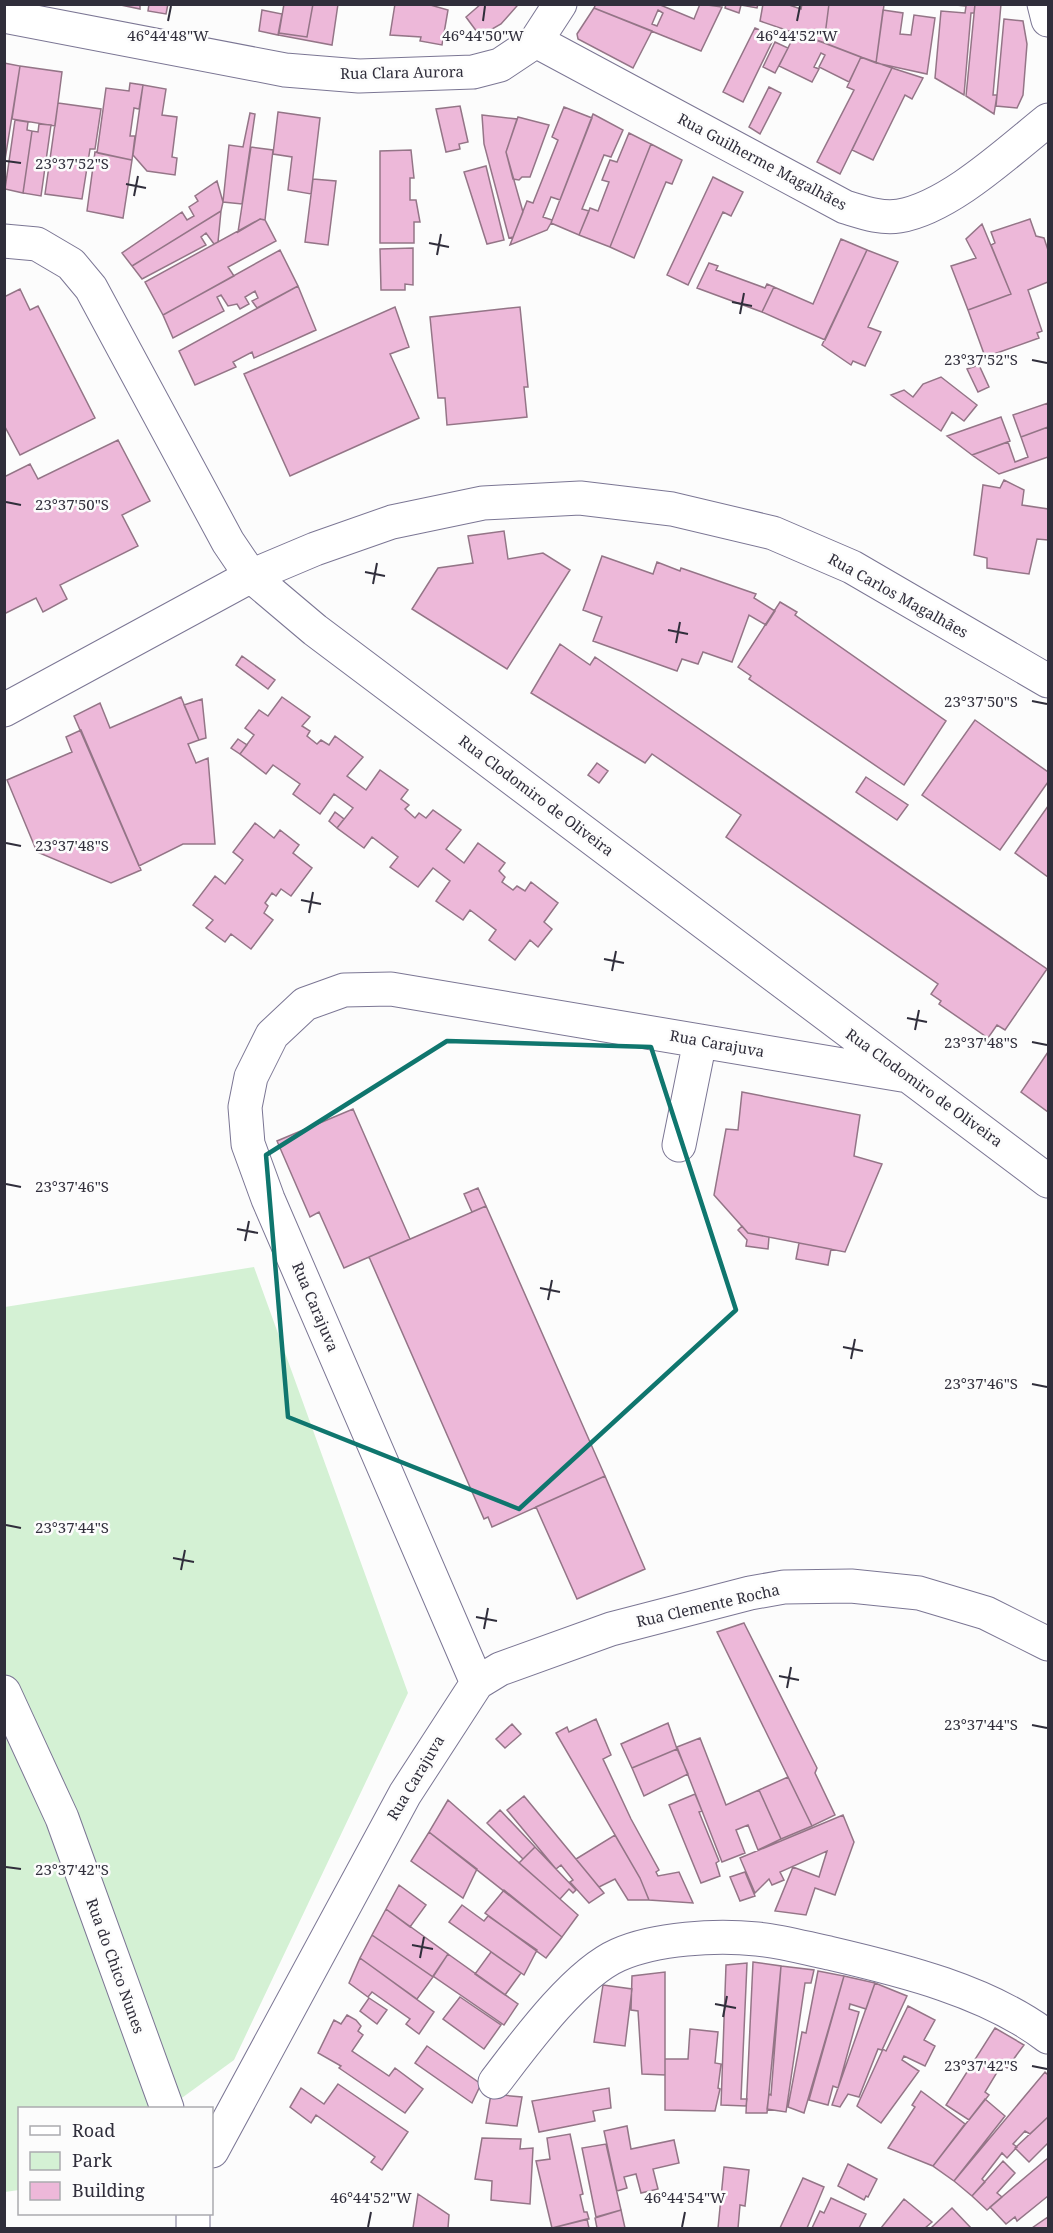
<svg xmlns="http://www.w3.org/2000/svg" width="1053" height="2233" font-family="'Noto Serif',serif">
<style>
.green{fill:#d4f1d4}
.building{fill:#edb8d9;stroke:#947587;stroke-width:1.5;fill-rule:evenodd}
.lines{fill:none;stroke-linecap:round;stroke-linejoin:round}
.minor-casing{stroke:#7b7694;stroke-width:35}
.minor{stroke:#fff;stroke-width:33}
.marked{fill:none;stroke:#0f766e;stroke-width:4.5;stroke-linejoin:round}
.ticks{fill:none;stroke:#302e3b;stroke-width:2}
.labels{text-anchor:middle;stroke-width:5;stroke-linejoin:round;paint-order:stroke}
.street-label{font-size:15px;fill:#302e3b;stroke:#fcfcfc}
.ticks-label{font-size:15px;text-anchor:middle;fill:#302e3b;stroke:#fcfcfc;stroke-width:5;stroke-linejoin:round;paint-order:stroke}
</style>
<rect width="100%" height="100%" fill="#fcfcfc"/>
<!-- green -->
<path class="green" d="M254,1267L408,1693L234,2060L168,2108H20L19,2190L5,2192V1307Z"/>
<!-- building -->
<path class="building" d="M116,4H140V9Z
M149,4H168L166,14L148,11Z
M284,4H313L307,37L279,33Z
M313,4H338L332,45L278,35L279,33L307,37Z
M395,4H427L448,10L442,45L420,41L421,37L390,35Z
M481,4H516L517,6L501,24L480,36L466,17Z
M596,4H658L694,19L700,4L722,7L701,51L594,8ZM658,10L663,13L657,26L652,24Z
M726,4H758L757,8L741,5L739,13L725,8Z
M763,4H786L801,9L802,4H829L824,43L760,21Z
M829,4L884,5L876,63L824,43Z
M945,4H975L974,13H971L964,95L935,78L941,11L965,13L966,6Z
M975,4H1001L993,95H997L994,114L966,96Z
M594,8L652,31L633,68L578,39L577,34Z
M262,10L282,14L278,35L259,31Z
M883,10L903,13L900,34L911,35L914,15L935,18L927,74L876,63Z
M1004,19L1023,21L1027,44L1023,95L1017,108L996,106Z
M755,28L762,31L760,36L772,42L743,102L723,92Z
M796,32L861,57L849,82L819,67L825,55L821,53L814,67L819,69L812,82L779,66Z
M775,42L788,48L775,73L763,67Z
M861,57L892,68L840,174L817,162L854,90L847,87Z
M4,63L20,66L4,166Z
M20,66L62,72L55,126L12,119Z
M892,68L923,78L912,99L905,95L873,160L852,150Z
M130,83L143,85L139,109L134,108L130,136H135L132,160L97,153L106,88L129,91Z
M143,85L166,89L162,115L177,117L172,157L177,158L175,175L147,171L133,155Z
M769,87L781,93L760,134L749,127Z
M58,103L101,109L95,149H90L82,199L45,194Z
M460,106L468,142L459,144L460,149L446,152L436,109Z
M564,107L592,118L560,200L551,197L543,217L552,220L551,223L547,230L510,245L527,201L533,203L558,140L552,137Z
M278,112L320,118L311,194L288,190L292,157L273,154Z
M250,113L255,114L242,204L223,202L229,145L243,147Z
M593,114L623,130L611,157L604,155L582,209L589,211L579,235L551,223Z
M482,115L517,119L506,152L523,212L513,237L509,238L484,144Z
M518,117L549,125L530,177H522L519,180L513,179L506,152Z
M15,120L28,122L27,130L32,131L23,193L5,189Z
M39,124L51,125L41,196L23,193L32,131L38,132Z
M629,133L651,144L610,247L579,235L590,208L598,211L609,182L602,180L610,160L617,162Z
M651,144L682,160L672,184L666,182L634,258L610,247Z
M251,147L273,150L265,220L260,219L238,232Z
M411,150L414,178H410V200H416L420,222H414V243H380V151Z
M95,152L132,160L123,218L87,211Z
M486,166L504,240L487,244L464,172Z
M713,177L743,192L731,216L723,212L688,285L667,275Z
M313,179L336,181L328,245L305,242Z
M217,181L223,202L221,211L132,266L122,253L182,212L187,220L194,216L189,207L198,201L195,196Z
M221,211L218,242L214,244L206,233L201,237L206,245L142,279L132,266Z
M260,219L265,220L276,241L228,267L234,276L163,315L145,282Z
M1030,219L1036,236L1044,238L1048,250V282L1028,290L1042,331L1037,333L1039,338L994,354L996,359L987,362L968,310L1011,294L991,245L995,243L991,232Z
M982,224L1011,294L968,310L951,266L976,258L966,239Z
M841,239L867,250L825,340L762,312L774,287L813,304Z
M413,248V285L405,284V290H381L380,249Z
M280,250L298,286L257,308L252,301L258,298L255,291L245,297L249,304L240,309L237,304L228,306L221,295L217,297L224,311L173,338L163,315Z
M867,250L898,262L868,327L881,332L865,366L853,361L851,365L822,345Z
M709,263L718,266L716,270L765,288L767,284L774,287L762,312L697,288Z
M298,286L316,330L254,358L252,352L233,362L236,367L195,385L179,351Z
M20,289L30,310L38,306L95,418L20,455L4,425V297Z
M395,307L409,347L390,354L419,418L290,476L244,374Z
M520,307L528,387H524L527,417L447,425L445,398H438L430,317Z
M979,365L989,387L978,392L967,369Z
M941,377L977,405L964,421L952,412L941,431L891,395L904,390L913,397L923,384Z
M1048,403V427L1021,437L1013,415Z
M1001,417L1010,441L972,455L947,436Z
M1048,427V457L999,474L972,455L1008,442L1015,462L1028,457L1021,437Z
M118,440L150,501L122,515L138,546L60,585L67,599L43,612L36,598L4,614V477L30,464L38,479Z
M1004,480L1024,490L1022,505L1048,509V540L1037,539L1029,574L987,568V558L974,555L983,485L1000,488Z
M504,531L508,559L543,553L570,570L507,669L412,609L438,568L473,563L468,536Z
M602,556L653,574L657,562L680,571L681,568L756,594L754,598L775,611L766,625L749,615L732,662L703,652L698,664L682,659L677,671L593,641L602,617L583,610Z
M780,602L797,612L795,615L946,721L904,785L749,679L751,676L738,667Z
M560,644L590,665L595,657L1047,969L1005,1030L997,1025L988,1038L939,1004L941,1001L931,994L938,984L726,837L741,815L652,754L645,763L531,693Z
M242,656L275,680L268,689L236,665Z
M181,697L199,740L188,744L196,763L208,758L215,844H183L139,866L74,716L100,703L110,728Z
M282,697L310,717L302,726L310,731L307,736L317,744L321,740L329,745L335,736L363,757L347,776L366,790L380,770L408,790L401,799L409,805L405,809L415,818L419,813L426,818L433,810L461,830L446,849L464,863L478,843L505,863L499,871L505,877L502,882L513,890L517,886L525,891L531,882L558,903L544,922L552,929L538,947L530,940L515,960L489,940L496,930L470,910L463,920L436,901L450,881L433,868L418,887L390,867L398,857L372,837L364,848L337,828L353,808L334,794L320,814L293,794L300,784L273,765L266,774L240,754L254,735L245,728L259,710L268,716Z
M202,699L206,738L199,740L184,705Z
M975,720L1048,772V782L1000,850L922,795Z
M81,730L141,870L111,883L37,852L7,780L72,752L66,737Z
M238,739L247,745L240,754L231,748Z
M597,763L608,771L599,783L588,775Z
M866,777L908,805L897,820L856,792Z
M1048,806V877L1015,853Z
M335,812L344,819L337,828L329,821Z
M255,823L274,838L280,830L299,845L293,853L312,868L291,896L281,889L276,896L272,893L265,903L268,906L264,913L273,920L251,949L231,934L225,942L206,928L213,920L193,905L215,876L225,884L243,860L233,852Z
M1048,1052V1112L1021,1092Z
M742,1092L860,1115L854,1156L882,1164L845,1252L748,1233L714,1195L726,1129L738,1130Z
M353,1109L410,1239L344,1268L319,1212L310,1217L277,1141Z
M478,1188L486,1206L472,1212L464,1194Z
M486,1206L605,1476L492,1527L488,1517L484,1519L369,1257Z
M742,1226L748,1233L769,1237L768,1249L746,1246L747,1240L738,1230Z
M799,1243L831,1249L828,1265L796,1259Z
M605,1476L645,1569L577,1599L536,1507Z
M744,1623L817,1768L815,1773L835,1815L812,1826L717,1632Z
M596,1719L611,1755L603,1759L631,1819L659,1870L656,1872L658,1876L679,1872L693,1903L649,1900L640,1878L556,1733L567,1727L569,1732Z
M668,1723L677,1749L632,1768L621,1744Z
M512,1724L521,1734L505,1748L496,1739Z
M700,1738L726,1805L759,1790L781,1839L758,1850L748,1825L736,1830L745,1853L722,1862L677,1747Z
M677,1749L688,1774L644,1796L632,1768Z
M788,1777L812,1826L781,1839L759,1790Z
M695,1794L702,1811L699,1812L719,1861L716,1863L720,1876L701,1883L669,1805Z
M524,1796L599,1887L604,1893L589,1903L570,1882L573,1880L561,1865L556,1869L507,1810Z
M448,1800L578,1915L562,1937L429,1832Z
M500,1810L535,1847L523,1859L487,1823Z
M843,1815L854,1842L835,1895L815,1888L806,1915L775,1911L793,1867L819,1877L827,1851L780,1872L784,1880L772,1885L769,1879L755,1893L740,1858Z
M429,1832L477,1869L463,1898L411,1861Z
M615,1835L640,1878L649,1900H628L615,1879L599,1887L576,1859Z
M535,1847L576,1890L573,1893L569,1889L560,1899L519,1863Z
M745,1872L755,1896L740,1901L730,1877Z
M399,1885L426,1905L410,1927L386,1909Z
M504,1890L562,1937L546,1958L485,1913Z
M462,1905L484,1921L488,1916L537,1950L524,1975L449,1922Z
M386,1909L448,1954L433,1977L372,1935Z
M372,1935L433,1977L417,1999L360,1958Z
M491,1952L521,1973L505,1995L475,1974Z
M448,1954L518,2004L504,2025L433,1976Z
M360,1958L434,2012L419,2034L406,2024L410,2019L372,1992L368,1997L349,1983Z
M753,1962L781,1966L767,2113H746Z
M747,1963L741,2099H747L746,2106L721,2105L726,1965Z
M781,1966L814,1970L811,1983H805L786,2112L767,2109L769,2094L771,2095Z
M818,1971L844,1976L804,2113L788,2107L802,2032L806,2033Z
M665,1972V2075L642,2074L638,2011L631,2010L632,1976Z
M844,1976L875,1983L866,2009L850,2004L849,2009L859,2012L838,2088L833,2086L828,2105L809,2100Z
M875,1983L907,1996L882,2050L878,2049L859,2097L848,2094L840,2107L832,2105Z
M603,1985L632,1989L625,2046L594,2042Z
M460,1997L501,2025L484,2049L443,2019Z
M369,1998L387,2010L377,2024L360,2011Z
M908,2006L935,2020L924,2040L935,2046L925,2066L904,2056L902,2060L919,2071L881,2123L857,2106L883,2049L886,2051Z
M347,2015L356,2020L361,2026L358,2031L363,2035L352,2051L389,2076L395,2068L423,2089L405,2113L339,2068L341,2066L318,2053L334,2020L341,2024Z
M995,2028L1024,2045L1007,2068L1002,2064L985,2092L989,2095L969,2120L946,2105Z
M690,2029L718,2032L715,2063L721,2064L718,2088L720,2089L715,2111L665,2110V2059H688Z
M427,2046L481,2084L472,2103L415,2063Z
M1045,2072L1048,2075V2117L1030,2134L1025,2131L1013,2144L1017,2147L1007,2158L1002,2153L982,2179L985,2182L972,2196L954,2181Z
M338,2084L408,2132L382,2170L371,2162L375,2157L316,2115L311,2123L290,2107L301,2088L324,2104Z
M609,2088L611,2108L593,2111L595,2121L539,2132L532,2101Z
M921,2091L965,2124L933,2166L888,2148L915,2107L912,2105Z
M491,2094L522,2097L517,2126L486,2123Z
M985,2099L1005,2116L954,2181L933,2166Z
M1048,2117V2143L1029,2162L1015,2148Z
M627,2126L631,2149L674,2140L679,2163L653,2169L658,2189L641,2193L636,2174L624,2177L627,2188L617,2191L604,2131Z
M570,2134L583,2194L580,2195L584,2212H587L589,2219L552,2228L536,2161L550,2159L547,2138Z
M482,2138L521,2139L520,2149L533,2148L530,2204L491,2200L492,2181L475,2179Z
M606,2144L621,2210L596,2217L582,2148Z
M1048,2158V2196L1017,2221L1015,2217L1006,2224L990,2207Z
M1003,2161L1015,2173L997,2193L1002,2197L987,2210L972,2196Z
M848,2164L877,2179L868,2197L866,2196L864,2200L838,2186Z
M724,2167L749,2170L745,2206L740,2205L738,2228H718Z
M803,2178L824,2187L807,2228H780Z
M418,2194L449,2215L448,2228H413Z
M831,2198L866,2214L859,2228H812L820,2211L824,2213Z
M904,2199L932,2222L925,2228H881Z
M952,2208L971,2228H931Z
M621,2210L625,2228H597L595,2218Z
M1048,2217V2228H1032Z
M587,2219L589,2228H552Z"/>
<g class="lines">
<defs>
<path id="minor" d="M1044,4L1048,20
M4,16L285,70L359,76L473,72L500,65L536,41L560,4
M536,41L845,207C862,212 881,219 899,216C949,208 1009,151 1048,120
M4,241L37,244L71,264L91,288L228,542L251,576L315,630L1048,1181
M4,710L251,576L315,549L392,522L483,503L580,498L672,509L773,533L852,567L1048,681
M679,1145L700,1041
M477,1683L268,1199L248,1144L245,1107L251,1077L272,1035L305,1004L344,990L391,989L902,1075
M4,1692L62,1818L167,2108
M495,2082C524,2044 575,1974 618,1955C656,1938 716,1935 757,1939C781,1941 805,1948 829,1953C902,1970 988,1991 1048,2037
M212,2151L405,1794L477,1683L500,1669L611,1629L750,1593L784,1587L851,1586L919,1593L986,1613L1048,1644
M193,2228V2214"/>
</defs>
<!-- minor casing -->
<use href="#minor" class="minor-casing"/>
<!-- minor -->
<use href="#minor" class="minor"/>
</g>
<!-- marked area -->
<path class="marked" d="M447,1041L651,1047L736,1310L519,1509L288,1417L266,1155Z"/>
<!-- ticks -->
<path class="ticks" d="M168,21L171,6M483,21L485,6M797,21L800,6M6,161L21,163M126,184L146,188M134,196L138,176M429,243L449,247M437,255L441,234M732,302L752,306M740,314L744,293M1032,360L1047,363M6,502L21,505M365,572L385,576M373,584L377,563M668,630L688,634M676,643L680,622M1032,701L1047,704M6,843L21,846M301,900L321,904M309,913L313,892M604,959L624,963M612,971L616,951M907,1018L927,1022M915,1030L919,1010M1032,1042L1047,1045M6,1184L21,1187M237,1229L258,1233M245,1241L249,1221M540,1288L560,1292M548,1300L552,1280M843,1347L863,1351M851,1359L855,1339M1032,1384L1047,1387M6,1525L21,1528M173,1558L194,1562M181,1570L185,1550M476,1617L497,1621M484,1629L488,1608M779,1676L799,1680M787,1688L791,1667M1032,1725L1047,1728M6,1867L21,1869M412,1945L433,1949M420,1958L424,1937M715,2004L736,2008M723,2017L727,1996M1032,2066L1047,2069M368,2227L371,2212M682,2227L685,2212"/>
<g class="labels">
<!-- street labels -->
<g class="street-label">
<text transform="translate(402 73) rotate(-1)" y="5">Rua Clara Aurora</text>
<text transform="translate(762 162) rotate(28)" y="5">Rua Guilherme Magalhães</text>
<text transform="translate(898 596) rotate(29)" y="5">Rua Carlos Magalhães</text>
<text transform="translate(536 796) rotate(37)" y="5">Rua Clodomiro de Oliveira</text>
<text transform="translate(717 1044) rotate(10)" y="5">Rua Carajuva</text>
<text transform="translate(924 1088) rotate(36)" y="5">Rua Clodomiro de Oliveira</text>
<text transform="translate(315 1307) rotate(67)" y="5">Rua Carajuva</text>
<text transform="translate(708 1606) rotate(-13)" y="5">Rua Clemente Rocha</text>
<text transform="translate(416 1778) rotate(-59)" y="5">Rua Carajuva</text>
<text transform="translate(115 1966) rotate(70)" y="5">Rua do Chico Nunes</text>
</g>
</g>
<g class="ticks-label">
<text x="168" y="41">46°44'48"W</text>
<text x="483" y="41">46°44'50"W</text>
<text x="797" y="41">46°44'52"W</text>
<text x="72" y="169">23°37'52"S</text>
<text x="981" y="365">23°37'52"S</text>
<text x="72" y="510">23°37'50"S</text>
<text x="981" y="707">23°37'50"S</text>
<text x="72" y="851">23°37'48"S</text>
<text x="981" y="1048">23°37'48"S</text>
<text x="72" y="1192">23°37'46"S</text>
<text x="981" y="1389">23°37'46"S</text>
<text x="72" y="1533">23°37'44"S</text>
<text x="981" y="1730">23°37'44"S</text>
<text x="72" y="1875">23°37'42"S</text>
<text x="981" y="2071">23°37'42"S</text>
<text x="371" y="2203">46°44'52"W</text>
<text x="685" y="2203">46°44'54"W</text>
</g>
<!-- border -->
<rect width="1053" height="2233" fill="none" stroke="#302e3b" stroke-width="12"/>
<!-- legend -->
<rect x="18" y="2107" width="195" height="108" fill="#fcfcfc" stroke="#aaaaaf" stroke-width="1.5"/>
<rect x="30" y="2126" width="30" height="9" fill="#ffffff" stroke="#aaaaaf" stroke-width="1.5"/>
<text x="72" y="2137" font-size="18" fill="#302e3b">Road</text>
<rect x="30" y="2152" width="30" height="18" fill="#d4f1d4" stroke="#aaaaaf" stroke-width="1.5"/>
<text x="72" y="2167" font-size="18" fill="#302e3b">Park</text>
<rect x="30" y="2182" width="30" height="18" fill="#edb8d9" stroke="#aaaaaf" stroke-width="1.5"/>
<text x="72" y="2197" font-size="18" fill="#302e3b">Building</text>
</svg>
